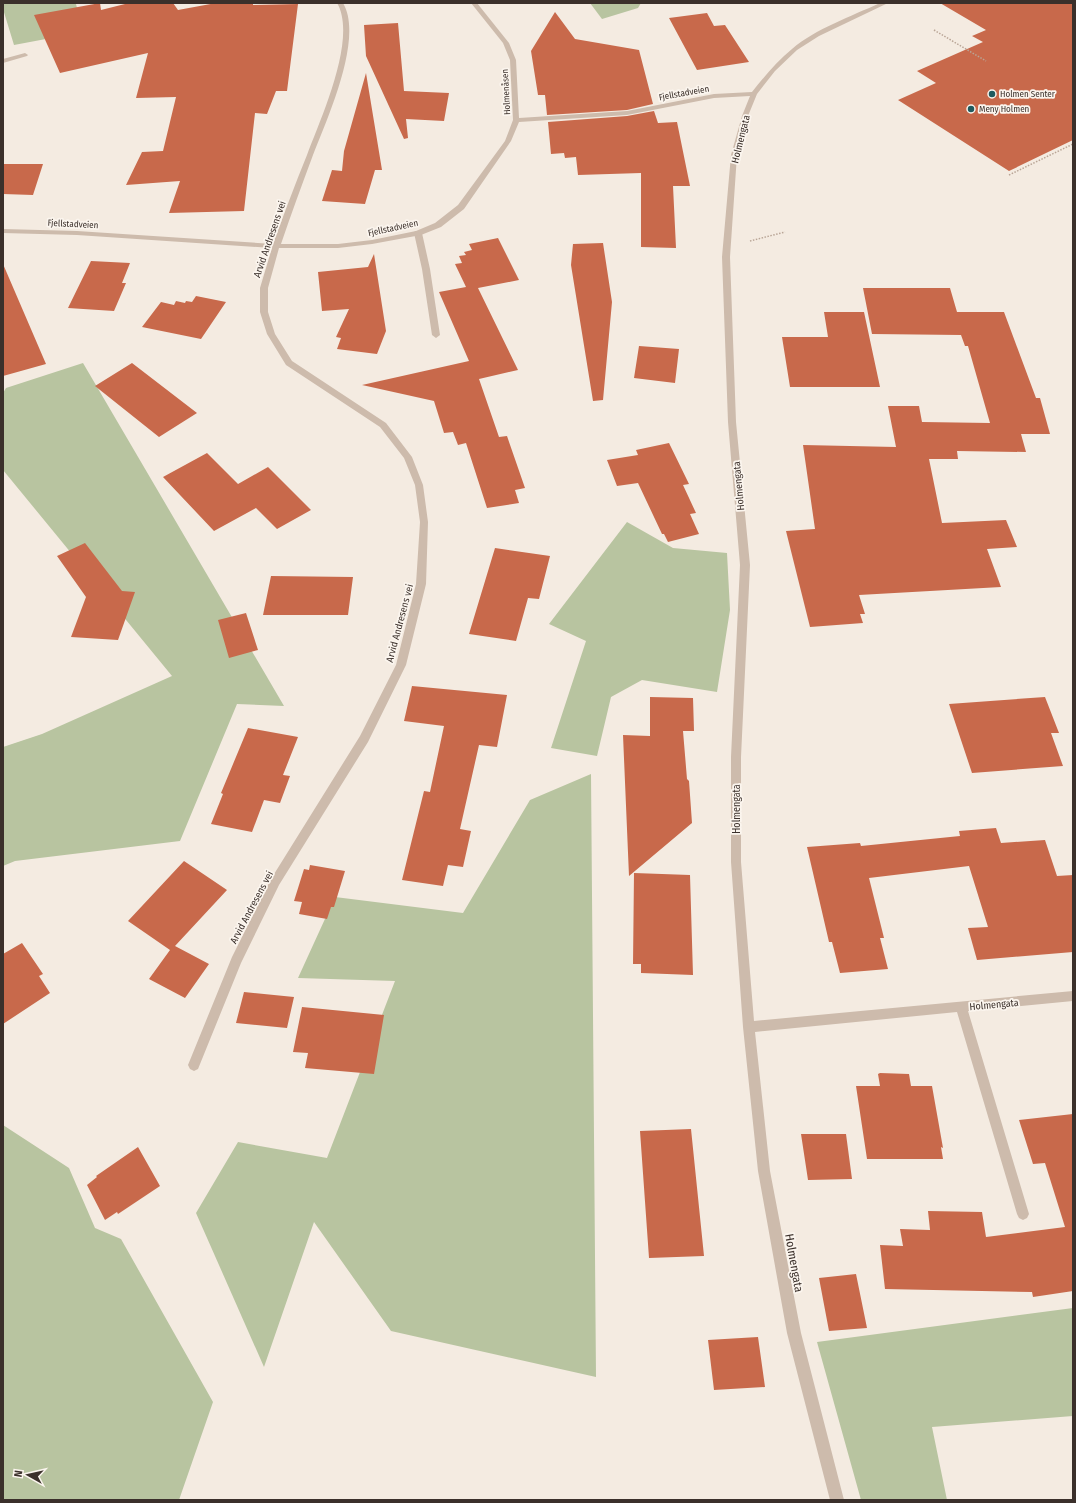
<svg xmlns="http://www.w3.org/2000/svg" width="1076" height="1503" font-family="'Fira Sans Condensed',sans-serif">
<style>
.green{fill:#b8c4a0}
.building{fill:#c8694b}
.lines{fill:none;stroke-linecap:round;stroke-linejoin:round}
.path{stroke:#b9a596;stroke-width:1.5;stroke-dasharray:1.5 1.5;stroke-linecap:butt}
.service{fill:#cdbbac;fill-rule:evenodd}
.minor{fill:#cdbbac;fill-rule:evenodd}
.poi-dot{fill:#1f5a5e;stroke:#fbf5ee;stroke-width:1.5}
.labels{text-anchor:middle;stroke-width:3.5;stroke-linejoin:round;paint-order:stroke}
.far-street-label{font-size:9px;fill:#3b302b;stroke:#fbf5ee}
.far-poi-label{font-size:9px;fill:#3b302b;stroke:#fbf5ee;text-anchor:start}
.street-label{font-size:10px;fill:#3b302b;stroke:#fbf5ee}
.near-street-label{font-size:12px;fill:#3b302b;stroke:#fbf5ee}
</style>
<rect width="100%" height="100%" fill="#f4ebe1"/>
<!-- green -->
<path class="green" d="M3,3H78L76,4L83,32L14,45L3,9Z
M590,3H641L638,8L602,19Z
M83,363L284,706L237,704L180,841L15,861L3,866V747L42,734L172,676L3,470V393L6,388Z
M627,522L673,548L727,553L730,610L717,692L642,680L611,697L597,756L551,748L586,641L549,624Z
M591,774L596,1377L391,1331L314,1222L264,1367L196,1213L238,1142L327,1158L395,981L298,978L335,897L463,913L530,800Z
M3,1125L69,1168L95,1228L121,1239L213,1402L179,1500H3Z
M1073,1308V1416L932,1427L947,1500H861L817,1342Z"/>
<!-- building -->
<path class="building" d="M100,3L101,10L129,3H173L178,10L216,3H253V5L298,4L287,91H276L267,114L255,113L244,211L169,213L180,181L126,185L142,152L163,151L176,97L136,98L148,53L60,73L34,15Z
M940,3H1073V140L1009,171L898,100L936,83L917,71L983,42L972,36L986,30Z
M555,12L575,39L639,50L653,104L627,110L547,115L545,95H538L531,51Z
M707,13L714,26L725,25L749,62L697,70L669,18Z
M398,23L404,91L449,93L444,121L406,119L408,138L404,139L366,56L364,25Z
M366,73L382,170H375L365,204L322,201L332,170L342,171L344,151Z
M654,111L658,123L677,122L690,186H673L676,248L641,247V173L578,175L576,157L565,158L564,153L551,154L548,122L627,116Z
M3,164H43L33,195L3,194Z
M498,238L519,280L478,288L518,370L479,379L499,437L507,436L525,488L515,490L519,503L487,508L466,443L458,445L453,432L444,433L434,401L362,385L469,361L439,292L466,287L455,264L462,263L459,256L466,255L464,252L472,250L469,244Z
M603,243L612,302L603,400L593,401L571,265L573,244Z
M374,254L386,331L377,354L337,349L341,338L336,337L349,309L322,311L318,272L368,267Z
M91,261L130,263L122,283H126L114,311L68,308Z
M3,264L46,364L3,376Z
M863,288H950L957,312H1004L1036,398H1040L1050,434H1021L1026,452L957,451L958,459H929L942,523L1006,520L1017,547L987,549L1001,587L859,595L865,614H860L863,623L810,627L786,531L815,529L803,445L896,447L888,406H919L922,422L990,423L968,346H965L961,335L872,334Z
M196,296L226,302L201,339L142,327L161,302L174,305L176,301L185,303L186,301L192,302Z
M824,312H864L880,387H790L782,337H828Z
M639,346L679,349L675,383L634,378Z
M132,363L197,413L159,437L95,386Z
M669,443L689,484L683,485L696,513L690,514L699,534L668,542L664,534H662L638,483L617,486L607,460L638,455L636,450Z
M207,453L238,484L268,467L311,510L277,529L256,508L214,531L163,477Z
M85,543L122,591L135,592L118,640L71,637L86,597L57,556Z
M495,548L550,556L539,599L528,598L516,641L469,634Z
M271,576L353,577L348,615H263Z
M246,613L258,650L229,658L218,620Z
M412,686L507,695L497,747L479,745L460,829L471,831L463,867L448,865L443,886L402,880L424,791L430,792L444,726L404,721Z
M650,697L693,698L694,731H683L687,779L689,781L692,823L629,876L623,735L650,736Z
M1045,697L1059,733H1051L1063,766L972,773L949,704Z
M248,728L298,737L283,775L290,776L280,803L264,800L252,832L211,824L223,794L221,793Z
M996,828L1001,843L1045,840L1057,876L1073,875V952L977,960L968,928L988,927L969,866L869,878L884,938H880L888,969L840,973L832,942H829L807,847L860,843L861,846L960,836L959,831Z
M184,861L227,890L175,946L209,964L185,998L149,979L170,950L128,921Z
M310,865L345,871L334,907H331L327,919L299,914L302,902L294,901L304,869L309,870Z
M634,873L690,875L693,975L641,973V964H633Z
M22,943L43,974L39,976L50,993L3,1024V954Z
M244,992L294,997L287,1028L236,1023Z
M302,1007L384,1015L374,1074L305,1068L308,1053L293,1052Z
M880,1073L909,1074L911,1086H932L943,1148L941,1147L943,1159H867L856,1086H880L878,1074Z
M1073,1114V1291L1033,1297L1032,1292L885,1289L880,1245L903,1246L900,1229L930,1230L928,1211L982,1212L986,1237L1065,1227L1045,1163L1033,1164L1019,1120Z
M691,1129L704,1256L649,1258L640,1131Z
M801,1134H846L852,1179L808,1180Z
M138,1147L160,1186L118,1214L117,1212L105,1220L87,1185L97,1177L96,1176Z
M856,1274L867,1328L829,1331L819,1278Z
M758,1337L765,1387L714,1390L708,1340Z"/>
<g class="lines">
<!-- path -->
<path class="path" d="M934,30L986,61
M1009,175L1073,144
M750,241L785,232"/>
<!-- service -->
<path class="service" d="M415,231H418L422,233L430,269L440,335L436,338L432,335L422,269L414,233Z"/>
<!-- minor -->
<path class="minor" d="M337,3H343C364,38 327,119 313,155C302,185 291,214 281,244H338L372,240L416,231L435,223L458,205L505,141L513,120L510,60L503,43L471,3H477L509,43L516,60L519,118L627,111L714,94L752,92C764,77 777,61 792,49C815,29 852,16 880,3H888L819,36L797,50L775,71L757,94L748,116L737,155L730,257L736,422L750,565L741,757V862L754,1021L1073,991V1001L968,1011L1029,1214L1027,1218L1023,1220L1019,1218L1017,1214L957,1012L755,1032L770,1171L801,1333L844,1500H830L787,1333L758,1171L743,1027L731,862V757L740,565L728,422L722,257L731,155L742,116L750,96L714,98L627,115L519,122L511,141L464,209L441,227L421,235L372,244L338,248H279L268,288V312L275,334L292,361L386,423L412,457L423,485L428,522L426,584L406,665L368,742L279,885L241,963L198,1069L194,1071L190,1069L188,1065L232,957L271,879L360,736L396,665L416,584L420,522L415,485L404,458L380,427L286,365L267,334L260,312V288L272,248L77,235L3,233V229L77,231L273,244C284,214 295,184 307,155C320,120 358,38 337,3Z
M25,53L28,55L27,56L3,63V59Z"/>
</g>
<!-- markers -->
<g class="poi-dot">
<circle cx="992" cy="94" r="4"/>
<circle cx="971" cy="109" r="4"/>
</g>
<g class="labels">
<!-- far-street labels -->
<g class="far-street-label">
<text transform="translate(506 92) rotate(-93)" y="3">Holmenåsen</text>
<text transform="translate(684 93) rotate(-10)" y="3">Fjellstadveien</text>
<text transform="translate(73 224) rotate(3)" y="3">Fjellstadveien</text>
<text transform="translate(393 228) rotate(-12)" y="3">Fjellstadveien</text>
</g>
<!-- far-poi labels -->
<g class="far-poi-label">
<text x="1000" y="97">Holmen Senter</text>
<text x="979" y="112">Meny Holmen</text>
</g>
<!-- street labels -->
<g class="street-label">
<text transform="translate(740 139) rotate(-76)" y="4">Holmengata</text>
<text transform="translate(269 239) rotate(-71)" y="4">Arvid Andresens vei</text>
<text transform="translate(738 486) rotate(-95)" y="4">Holmengata</text>
<text transform="translate(399 623) rotate(-75)" y="4">Arvid Andresens vei</text>
<text transform="translate(736 809) rotate(-90)" y="4">Holmengata</text>
<text transform="translate(251 907) rotate(-62)" y="4">Arvid Andresens vei</text>
<text transform="translate(994 1004) rotate(-5)" y="4">Holmengata</text>
</g>
<!-- near-street labels -->
<g class="near-street-label">
<text transform="translate(794 1263) rotate(80)" y="4">Holmengata</text>
</g>
</g>
<!-- border -->
<rect width="1076" height="1503" fill="none" stroke="#3b302b" stroke-width="8"/>
<!-- north arrow -->
<g transform="translate(28 1475) rotate(278)" stroke="#fbf5ee" stroke-width="3" paint-order="stroke">
<path d="M0-3L7 15L0 10L-7 15Z" fill="#3b302b"/>
<text y="-6" font-size="11" font-weight="bold" text-anchor="middle" fill="#3b302b">N</text>
</g>
</svg>
